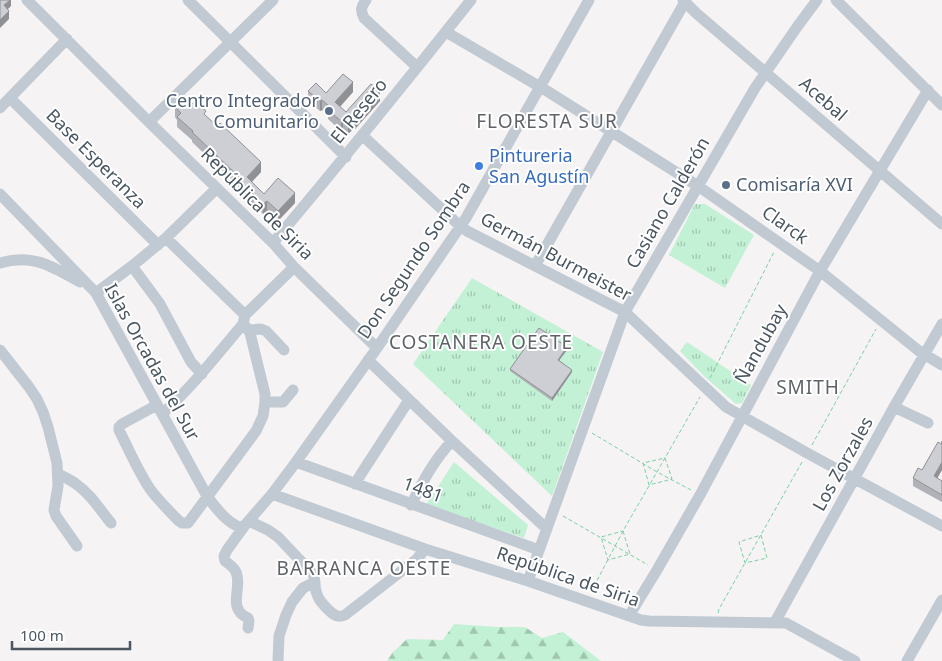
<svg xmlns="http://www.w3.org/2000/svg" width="942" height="661" font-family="'Noto Sans',sans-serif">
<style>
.forest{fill:url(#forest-firs)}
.park{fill:url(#park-tufts)}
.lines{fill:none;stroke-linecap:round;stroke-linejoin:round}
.path{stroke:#7ad0a6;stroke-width:1;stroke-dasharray:4 2.5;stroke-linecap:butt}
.minor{stroke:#c1cad2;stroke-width:11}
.wall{fill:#b0b2b7}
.shaded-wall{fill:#909195}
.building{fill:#cdcfd5;stroke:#909195}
.service-dot{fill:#5c6f8a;stroke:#fff;stroke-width:2}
.shop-dot{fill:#3f7fe0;stroke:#fff;stroke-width:2}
.labels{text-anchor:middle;stroke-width:4;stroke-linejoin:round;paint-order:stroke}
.street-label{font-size:18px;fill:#4a5661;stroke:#fff}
.service-label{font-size:18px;fill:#4e5e75;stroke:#fff;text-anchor:end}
.shop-label{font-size:18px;fill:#366cbe;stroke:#fff;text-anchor:start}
.neighbourhood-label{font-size:19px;letter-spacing:1px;fill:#5f6368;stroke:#fff}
</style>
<defs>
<pattern id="forest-firs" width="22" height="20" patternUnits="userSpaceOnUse" patternTransform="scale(1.25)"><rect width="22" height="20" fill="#c3f1d5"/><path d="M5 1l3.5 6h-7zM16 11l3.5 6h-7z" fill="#a0c6b0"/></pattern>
<pattern id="park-tufts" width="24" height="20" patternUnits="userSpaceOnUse" patternTransform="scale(1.25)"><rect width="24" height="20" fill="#c3f1d5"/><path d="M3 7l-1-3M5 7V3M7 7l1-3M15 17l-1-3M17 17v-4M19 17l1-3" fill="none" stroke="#a0c6b0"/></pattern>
</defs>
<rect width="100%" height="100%" fill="#f5f3f3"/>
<!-- forest -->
<path class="forest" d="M454,624L498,627H525L542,638L563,632L601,661H387L393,652L407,639L443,640Z"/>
<!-- park -->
<path class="park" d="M695,204H705L754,235L725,288L669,255Z
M472,278L603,352L552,496L413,364Z
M687,342L751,385L742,403L736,404L705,377L680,351Z
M454,462L528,525L524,538L426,505Z"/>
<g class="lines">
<!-- path -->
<path class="path" d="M710,378L774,252
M592,433L657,472L691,490
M812,445L876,329
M665,458L672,479L649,485L643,463Z
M563,516L648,565
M623,531L630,554L608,560L601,537Z
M761,535L767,558L745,563L739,542Z
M591,592L623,531L700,397
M718,613L719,609L802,462"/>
<!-- minor -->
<path class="minor" d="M27,0L149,122L273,243L294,267L377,348
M188,0L346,157
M366,0C361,7 360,10 364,18L417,67
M683,0L696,13L942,224
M836,0L942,105
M446,32L547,91L698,186L820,271L919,351L942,365
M10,98L158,245
M0,108L67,39
M149,122L273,0
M363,136L460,226L467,231L625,312L726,407L807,453L942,526
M0,194L96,293L207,496C214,506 229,525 241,527L245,525
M166,238L245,315
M273,243C340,163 406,82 471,0
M0,263C33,253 53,267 80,282
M132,266L160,304L191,362L202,374
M535,266L686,0
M96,293L132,266L166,238L217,188
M249,330L261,329L266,331L284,350
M0,350L29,387L37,399L43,412L48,427L57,463L58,486L54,510L56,516L77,546
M368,360L452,441L547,529
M265,402H283L293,390
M157,405L122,424L119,427V430C129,450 138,471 150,489C159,501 169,511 179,521L182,523H188L256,431L263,416L265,402V394L250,333L247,328L243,324
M894,407L928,423
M162,414C192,387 217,355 243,324L245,315L294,267
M296,462L539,550
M58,474C64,477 71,480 76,484C91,494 100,510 111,523
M355,484L361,474L409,400
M272,494L425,549L528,581L641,620L649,621L786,623L855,661
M411,505C423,481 434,460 452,441
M249,521L268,530L278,537L313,574C316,580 314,588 317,594C318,600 331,614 337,616C341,617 341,616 345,615L417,559L425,549
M528,581L625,312L755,88L797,27L817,0
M629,616L657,570L700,495L820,271L928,90
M775,622L894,407L942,324
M248,628L249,621L248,618C226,608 243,588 236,572C234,567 229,564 225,561L224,556L227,550L245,525L272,494L296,462L377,348L466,218L589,0
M278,661L279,636L286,615L292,602L303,588L315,582
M907,661L942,600"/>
</g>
<!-- wall -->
<path class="wall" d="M308,91L326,93L353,92L340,107L346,112L380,101L355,129L354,128L348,134L343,129L341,131L328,119V116L322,110L320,111L308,101Z
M175,107L206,116L261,172L252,182L264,194L295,203L278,221L267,211L263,214L238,189V186L192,142V140L177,127V120L175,117Z
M567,350L559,360L572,372L552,401L510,371V369Z
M913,478H937L942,481V502L913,486Z"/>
<!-- shaded-wall -->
<path class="shaded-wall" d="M10,0H11V6L4,13V5Z
M9,11V19L0,28V20Z
M353,82V92L335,112V102Z
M380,91V101L355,129V120Z
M322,100V110L320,111V101Z
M354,118V128L348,134V124Z
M343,119V129L341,131V121Z
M261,162V172L247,187V177Z
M295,193V203L278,221V211Z
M267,201V211L263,214V204Z
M567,347V350L558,362V360Z
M572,370V372L552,401V398Z
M942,462V470L934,484V476Z"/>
<!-- building -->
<path class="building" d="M0,0H10L4,5L9,11L0,20Z
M343,74L353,82L335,102L346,112L371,84L380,91L355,120L354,118L348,124L343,119L341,121L328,110L330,107L322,100L320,101L308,91L316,83L326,93Z
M184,97L192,104L195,101L206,111L204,114L217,126L220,123L261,162L247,177L264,194L278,178L295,193L278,211L267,201L263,204L238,179L239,177L192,132L193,131L177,117L181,113L175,107Z
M539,328L567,347L558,360L572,370L552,398L510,369Z
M942,441V462L934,476L942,481V495L913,478L918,468L922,470L938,442L941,444Z"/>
<!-- markers -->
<g class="service-dot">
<circle cx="329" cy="111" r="5"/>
<circle cx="726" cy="185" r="5"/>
</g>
<circle class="shop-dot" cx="479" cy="166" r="5"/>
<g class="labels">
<!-- street labels -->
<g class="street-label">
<text transform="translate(823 99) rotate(41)" y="6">Acebal</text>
<text transform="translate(359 111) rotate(-51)" y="6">El Resero</text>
<text transform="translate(96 159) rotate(45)" y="6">Base Esperanza</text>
<text transform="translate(668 203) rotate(-60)" y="6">Casiano Calderón</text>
<text transform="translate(257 204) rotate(45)" y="6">República de Siria</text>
<text transform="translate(785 225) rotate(35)" y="6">Clarck</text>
<text transform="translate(556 257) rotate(28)" y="6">Germán Burmeister</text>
<text transform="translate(414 260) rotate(-56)" y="6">Don Segundo Sombra</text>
<text transform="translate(761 344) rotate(-61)" y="6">Ñandubay</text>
<text transform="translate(152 362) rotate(61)" y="6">Islas Orcadas del Sur</text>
<text transform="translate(843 464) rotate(-61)" y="6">Los Zorzales</text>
<text transform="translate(423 490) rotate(20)" y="6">1481</text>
<text transform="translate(568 577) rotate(19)" y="6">República de Siria</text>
</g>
<!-- service labels -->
<g class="service-label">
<text x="319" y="107">Centro Integrador<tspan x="319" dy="21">Comunitario</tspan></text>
<text x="736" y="191" text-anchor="start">Comisaría XVI</text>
</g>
<!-- shop labels -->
<g class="shop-label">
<text x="489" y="162">Pintureria<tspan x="489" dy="21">San Agustín</tspan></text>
</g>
<!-- neighbourhood labels -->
<g class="neighbourhood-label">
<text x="547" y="128">FLORESTA SUR</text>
<text x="481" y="349">COSTANERA OESTE</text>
<text x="808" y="394">SMITH</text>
<text x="364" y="575">BARRANCA OESTE</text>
</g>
</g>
<!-- scale -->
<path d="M12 641v8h118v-8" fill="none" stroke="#4a5661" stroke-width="2.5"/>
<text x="20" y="641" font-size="15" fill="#4a5661" stroke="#ffffff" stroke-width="4" paint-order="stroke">100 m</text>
</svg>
